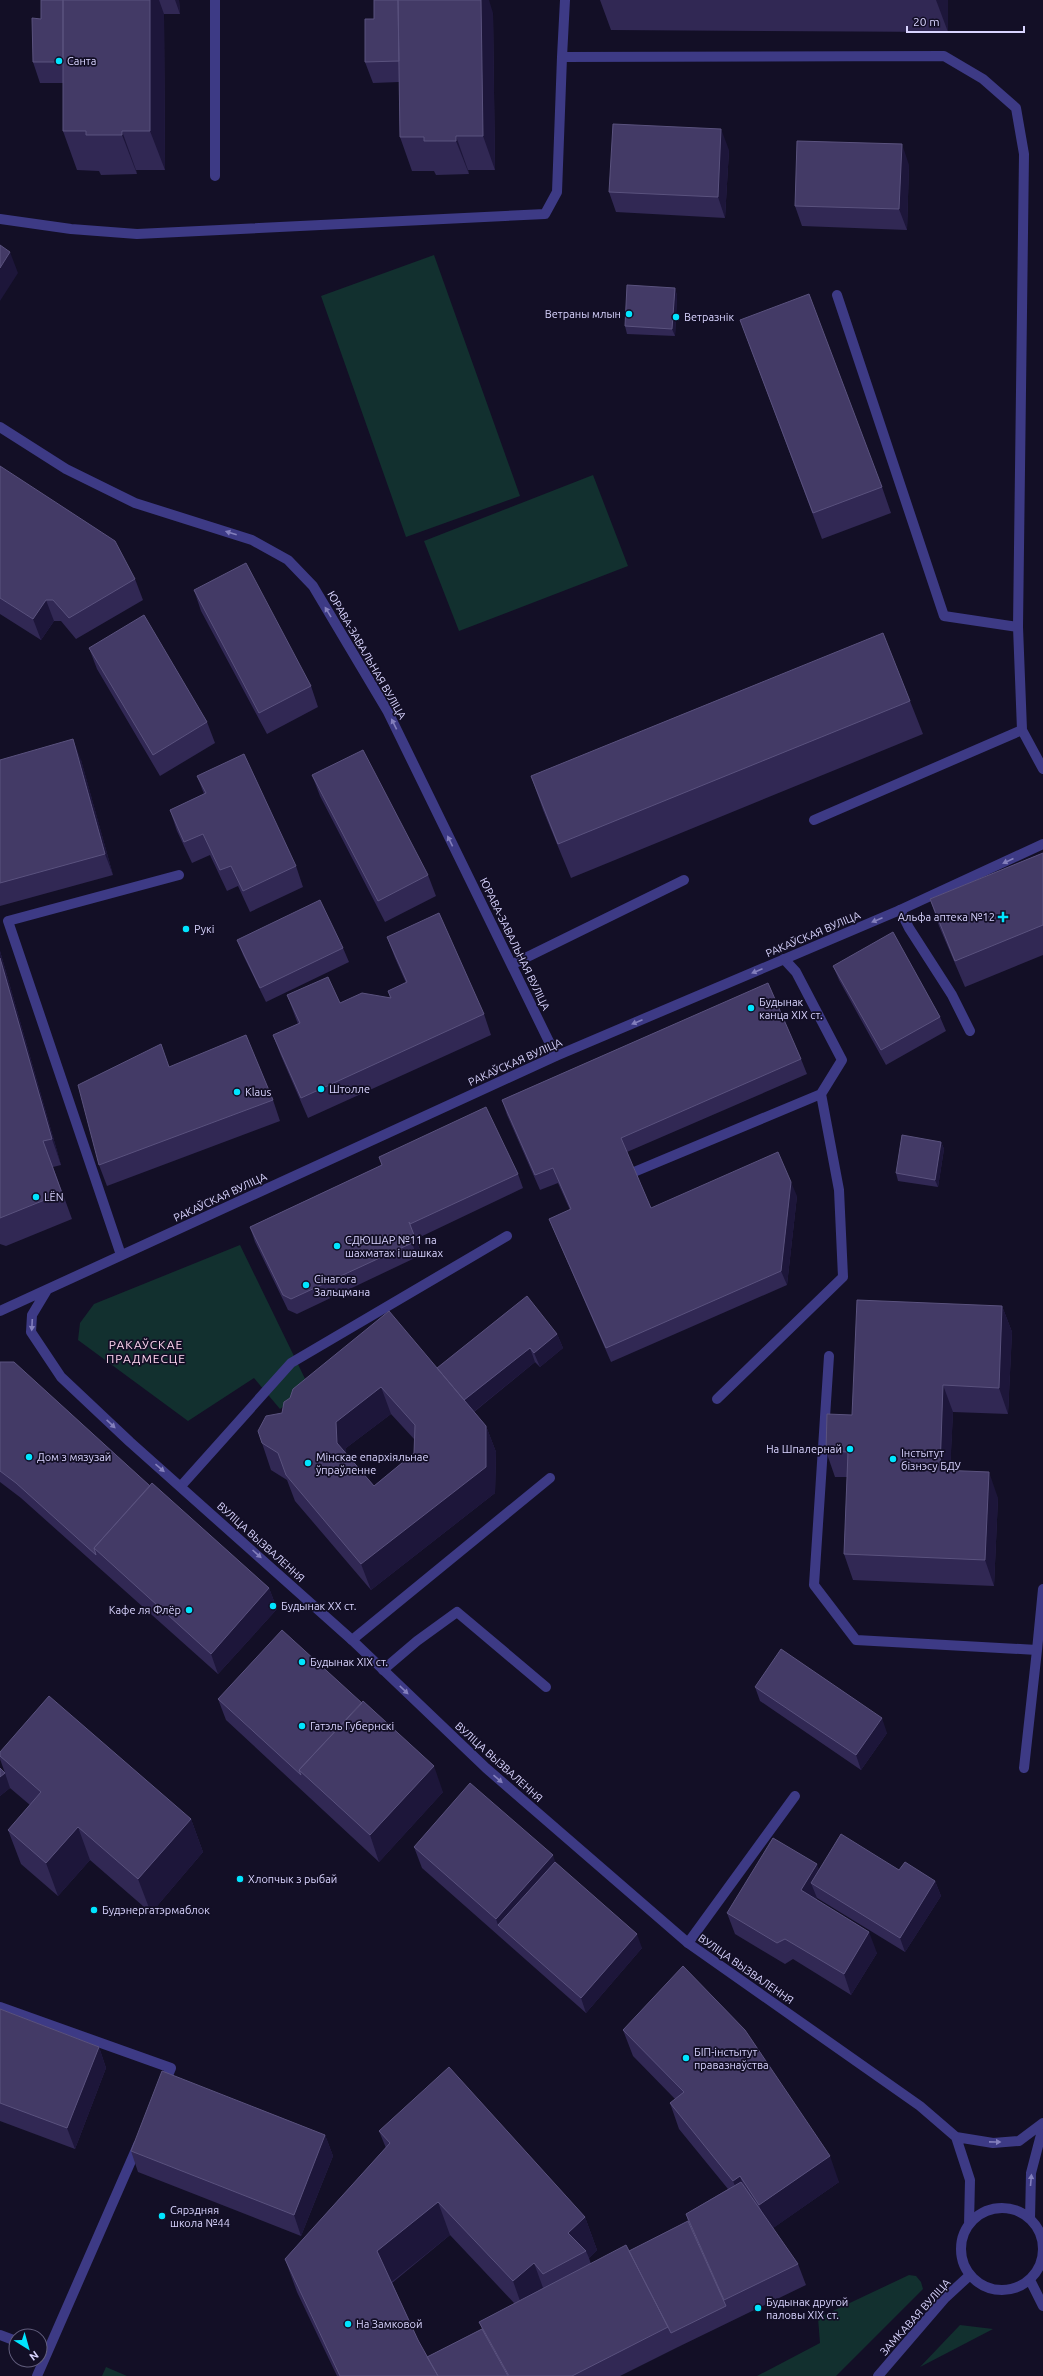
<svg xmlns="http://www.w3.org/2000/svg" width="1043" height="2376" font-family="Ubuntu,sans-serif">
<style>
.green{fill:#12302f}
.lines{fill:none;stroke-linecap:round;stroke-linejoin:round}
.service{stroke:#3d3a85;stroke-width:10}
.minor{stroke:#3d3a85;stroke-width:10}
.wall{fill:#312854;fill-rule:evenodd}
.shaded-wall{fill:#1d163a}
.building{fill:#433a66;stroke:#5a527e;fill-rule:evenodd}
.oneway{fill:#837fbc}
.poi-dot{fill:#00e5ff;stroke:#130f26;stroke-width:1.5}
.labels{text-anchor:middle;stroke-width:3.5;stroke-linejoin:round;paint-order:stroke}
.poi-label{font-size:11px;fill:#d9d4ff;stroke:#130f26;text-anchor:start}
.street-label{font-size:11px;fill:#d9d4ff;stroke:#130f26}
.neighbourhood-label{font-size:12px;letter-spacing:1px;fill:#ffd6f0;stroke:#130f26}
</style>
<rect width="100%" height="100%" fill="#130f26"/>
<!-- green -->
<path class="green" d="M434,255L520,496L406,537L321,296Z
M593,475L628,566L459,631L424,541Z
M240,1245L309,1387L280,1409L254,1378L188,1421L78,1340L80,1323L94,1304Z
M909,2275L916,2276L921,2282L923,2289L836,2376H757L820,2343L818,2318Z
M960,2325L993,2329L920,2367Z
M106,2367L127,2376H102Z"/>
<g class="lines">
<!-- service -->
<path class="service" d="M565,0L562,57L944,56L983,79L1016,108L1024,154L1018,627L1022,730L1043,769
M215,176V0
M0,219L71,229L137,234L545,214L557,192L562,57
M837,295L944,616L1018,627
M814,820L1022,730
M900,910L909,928L952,995L970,1031
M513,964L684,880
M634,1172L821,1094
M121,1255L8,921L179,875
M829,1356L814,1585L856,1640L1037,1650L1043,1589
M717,1399L843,1277L839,1190L821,1094L842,1060L796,972L784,959
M181,1486L291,1363L507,1236
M352,1640L550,1478
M383,1670L417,1641L457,1612L546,1687
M1024,1768L1037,1650
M688,1943L795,1796
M0,2007L171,2068L164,2085
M0,2335L16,2341
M37,2376L138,2145"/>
<!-- minor -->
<path class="minor" d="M0,427L66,469L135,503L252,540L288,560L313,586L388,712L556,1056
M47,1290L32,1315L31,1332L61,1377L130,1442L352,1640L486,1768L688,1943L920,2106L956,2137L970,2180L969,2225
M0,1311L556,1056L900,910L1043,844
M956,2137L993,2143L1019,2141L1043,2123
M961 2249a41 41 0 1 1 82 0a41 41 0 1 1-82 0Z
M1030,2219L1031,2173L1043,2127
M1030,2280L1043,2306
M878,2376L945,2298L970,2275"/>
</g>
<!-- wall -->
<path class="wall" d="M41,0H179L180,14H164L165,170H136L137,174L101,175L99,171L77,170L63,131V83H40L33,62L41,19Z
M600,0H948V32L611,30Z
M493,13L495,170H468L469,174L436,175L434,171H412L400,137L399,82L373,83L365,62Z
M729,150L725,218L616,212L609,192Z
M909,165L907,230L802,226L795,206Z
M675,288L677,296L675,336L627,334L625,326Z
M740,320L882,487L891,513L822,539Z
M0,466L135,579L143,600L76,639L61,621H54L41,640L0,614Z
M194,590L311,686L318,707L267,734L201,611Z
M89,648L207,722L215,743L160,776L97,669Z
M910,701L923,734L571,878L543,810L531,776Z
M0,760H81L113,875L0,906Z
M312,775L428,875L436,896L385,922L320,796Z
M197,776L296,866L303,887L250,912L238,886L227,891L210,855L192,863L177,831L170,810L204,794Z
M1043,853V955L965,987L939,926L930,899Z
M387,937L484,1014L491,1035L308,1118L281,1056L273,1035L298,1024L287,995L340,1003L390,998L388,991L406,983L395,958Z
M237,940L343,948L349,962L266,1002L243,955Z
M0,951L61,1165L53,1167L72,1219L6,1246L0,1244Z
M833,966L940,1017L946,1031L886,1065L839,980Z
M801,1059L807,1074L627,1152L651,1208L797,1196L787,1285L611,1362L555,1233L549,1219L570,1210L558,1183L540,1190L507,1115L502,1100Z
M169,1067L273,1100L280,1121L107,1186L99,1165Z
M941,1142L944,1149L938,1187L898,1181L896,1173Z
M379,1157L518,1174L523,1188L416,1239L420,1250L417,1257L297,1314L288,1310L255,1242L250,1227L382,1165Z
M1002,1306L1012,1332L1008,1414L953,1412L950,1470L998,1498L994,1586L853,1580L844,1554L847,1477H835L826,1451L852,1415Z
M557,1334L563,1348L540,1367L535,1362L474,1412L486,1426L496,1452L495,1493L371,1590L295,1501L287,1480L271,1470L262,1443L282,1413ZM391,1414L414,1439V1453L374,1486L346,1454V1448Z
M0,1362L150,1486L269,1588L277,1609L218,1674L21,1498L0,1482Z
M755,1687L887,1733L861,1770L760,1701Z
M218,1699L443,1792L379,1862L226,1720Z
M0,1752L191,1819L203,1852L151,1913L90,1860L58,1896L21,1864L8,1830L30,1805L10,1788L0,1796V1768L5,1773L0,1759Z
M414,1847L555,1862L642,1948L586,2013L422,1868Z
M819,1870H899L935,1881L941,1896L905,1952L817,1898L815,1899L877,1953L851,1995L793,1959L785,1964L735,1934L727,1913Z
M0,2009L99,2047L106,2068L75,2149L0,2121Z
M623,2030L839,2182L773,2228L798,2264L806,2285L676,2348L620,2376H337L297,2292L285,2259L386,2148L379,2131L585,2217L597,2250L589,2258L591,2264L629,2251L688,2221L686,2214L728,2189L679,2129L670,2103L675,2099L633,2056ZM450,2235L515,2304L479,2322L482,2329L427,2357L418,2340L392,2283Z
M325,2135L333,2156L301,2236L138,2172L131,2151Z"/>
<!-- shaded-wall -->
<path class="shaded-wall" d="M150,0H159L164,14L165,170L150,131Z
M175,0H179L180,14Z
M481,0H489L493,13L495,170L483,136Z
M936,0H948V32Z
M721,129L729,150L725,218L718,197Z
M122,131L136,170L137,174L122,135Z
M456,136L468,170L469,174L456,141Z
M902,144L909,165L907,230L899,209Z
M10,252L18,273L0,301V268Z
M675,288L677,296L675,336L672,329Z
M46,600L54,621L41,640L33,619Z
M73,739L81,760L113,875L105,854Z
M0,951L61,1165L52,1139L0,958Z
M941,1142L944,1149L938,1187L935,1180Z
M791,1182L797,1196L787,1285L781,1271Z
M414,1235L420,1250L417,1257L412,1243Z
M1002,1306L1012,1332L1008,1414L999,1388Z
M557,1334L563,1348L540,1367L534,1353Z
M530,1348L535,1362L466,1418L461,1403Z
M943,1385L953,1412L949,1496L940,1470Z
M381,1387L391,1414L346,1448V1469L337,1443L336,1422Z
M486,1426L496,1452L495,1493L371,1590L361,1564Z
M989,1472L998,1498L994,1586L985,1560Z
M269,1588L277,1609L218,1674L211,1654Z
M882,1718L887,1733L861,1770L856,1755Z
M434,1766L443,1792L379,1862L370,1835Z
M5,1773L10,1788L0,1796V1777Z
M191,1819L203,1852L151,1913L138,1879Z
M78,1827L90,1860L58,1896L46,1863Z
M553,1855L560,1876L498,1925L496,1919Z
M817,1864L824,1885L811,1883L817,1898L808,1911L801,1890Z
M935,1881L941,1896L905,1952L900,1938Z
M869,1932L877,1953L851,1995L844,1974Z
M637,1934L642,1948L586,2013L581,1998Z
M99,2047L106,2068L75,2149L67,2128Z
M325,2135L333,2156L301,2236L294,2215Z
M830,2156L839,2182L769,2231L759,2205Z
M740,2176L749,2203L743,2207L733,2181Z
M438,2202L450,2235L389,2284L377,2251Z
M585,2217L597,2250L589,2258L586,2251L568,2233Z
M534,2263L546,2296L525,2315L513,2281Z"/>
<!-- building -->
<path class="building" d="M41,0H63V62H33L32,18L41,19Z
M63,0H150V131H122V135H86V131H63Z
M374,0H398L399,61L365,62V19H374Z
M398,0H481L483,136H456V141H424V137H400Z
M613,124L721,129L718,197L609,192Z
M797,141L902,144L899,209L795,206Z
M0,245L10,252L0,268Z
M627,285L675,288L672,329L625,326Z
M809,294L882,487L813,513L740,320Z
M0,466L115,541L135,579L69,618L53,600H46L33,619L0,598Z
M246,563L311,686L259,713L194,590Z
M144,615L207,722L153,755L89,648Z
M883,633L910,701L558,844L531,776Z
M73,739L105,854L0,883V760Z
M363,750L428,875L378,901L312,775Z
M244,754L296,866L243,891L231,866L220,870L203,834L184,842L170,810L206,793L197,776Z
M1043,853V925L955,961L930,899Z
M320,900L343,948L260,988L237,940Z
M439,913L484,1014L301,1098L273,1035L300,1023L287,995L328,977L340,1003L362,993L391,998L388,991L407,982L387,937Z
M893,932L940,1017L881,1050L833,966Z
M0,958L52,1139L43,1141L62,1193L0,1218Z
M768,983L801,1059L621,1138L651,1208L778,1152L791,1182L781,1271L606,1348L549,1219L571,1209L553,1168L535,1175L502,1100Z
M246,1035L273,1100L99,1165L78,1085L161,1044L169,1067Z
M486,1107L518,1174L410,1224L409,1222L414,1235L412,1243L291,1299L283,1295L250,1227L382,1165L379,1157Z
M902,1135L941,1142L935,1180L896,1173Z
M527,1296L557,1334L534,1353L530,1348L464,1400L437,1368Z
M857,1300L1002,1306L999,1388L943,1385L940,1470L989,1472L985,1560L844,1554L848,1452L826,1451L827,1414L852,1415Z
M389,1311L486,1426V1467L361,1564L286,1475L278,1453L262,1443L258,1431L266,1416L282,1413L284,1402L290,1398L293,1389ZM381,1387L415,1425L414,1453L374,1486L337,1443L336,1422Z
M0,1362H14L150,1486L94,1548L96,1555L16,1483L0,1471Z
M152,1483L269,1588L211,1654L94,1548Z
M282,1630L362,1703L299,1770L301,1775L218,1699Z
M781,1649L882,1718L856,1755L755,1687Z
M49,1696L191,1819L138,1879L78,1827L46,1863L8,1830L41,1792L0,1756V1752Z
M363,1701L434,1766L370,1835L299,1770Z
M0,1768L5,1773L0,1777Z
M470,1783L553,1855L496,1919L414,1847Z
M841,1834L899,1870L905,1862L935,1881L900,1938L811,1883Z
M773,1838L817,1864L801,1890L869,1932L844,1974L785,1939L777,1943L727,1913Z
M555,1862L637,1934L581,1998L498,1925Z
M683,1966L745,2030L830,2156L759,2205L740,2176L733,2181L670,2103L684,2092L623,2030Z
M0,2009L99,2047L67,2128L0,2103Z
M449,2067L585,2217L568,2233L586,2251L543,2274L534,2263L513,2281L438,2202L377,2251L418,2340L438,2376H340L285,2259L390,2143L379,2131Z
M162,2071L325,2135L294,2215L131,2151Z
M741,2182L798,2264L724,2300L686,2214Z
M688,2221L726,2306L671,2333L668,2327L629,2251Z
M626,2245L668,2327L572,2376H509L479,2322Z
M482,2329L508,2376H438L427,2357Z"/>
<!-- one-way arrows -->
<defs><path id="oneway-solid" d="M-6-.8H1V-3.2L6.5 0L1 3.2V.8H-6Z"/></defs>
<g class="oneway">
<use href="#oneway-solid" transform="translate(231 533) rotate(-162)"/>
<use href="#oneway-solid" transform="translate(328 612) rotate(-121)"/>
<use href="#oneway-solid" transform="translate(394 724) rotate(-116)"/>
<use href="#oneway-solid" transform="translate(450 841) rotate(-116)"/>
<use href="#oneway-solid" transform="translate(1008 861) rotate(156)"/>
<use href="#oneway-solid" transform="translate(877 920) rotate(157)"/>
<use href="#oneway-solid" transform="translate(757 971) rotate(157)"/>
<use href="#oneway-solid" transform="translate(637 1022) rotate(157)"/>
<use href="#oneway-solid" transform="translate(32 1325) rotate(93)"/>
<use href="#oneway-solid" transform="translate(111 1424) rotate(43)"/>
<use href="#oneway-solid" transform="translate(160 1468) rotate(41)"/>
<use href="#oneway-solid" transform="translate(257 1554) rotate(42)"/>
<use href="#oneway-solid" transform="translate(404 1690) rotate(44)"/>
<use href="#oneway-solid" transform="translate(498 1779) rotate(41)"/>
<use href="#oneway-solid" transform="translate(995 2142) rotate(1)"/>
<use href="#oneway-solid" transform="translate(1031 2180) rotate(-85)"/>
</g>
<!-- markers -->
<g class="poi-dot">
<circle cx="59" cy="61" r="4"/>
<circle cx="629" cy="314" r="4"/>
<circle cx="676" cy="317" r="4"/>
<path d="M1001 911h4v4h4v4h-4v4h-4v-4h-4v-4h4z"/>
<circle cx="186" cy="929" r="4"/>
<circle cx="751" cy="1008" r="4"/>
<circle cx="321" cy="1089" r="4"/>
<circle cx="237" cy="1092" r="4"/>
<circle cx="36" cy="1197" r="4"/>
<circle cx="337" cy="1246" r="4"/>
<circle cx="306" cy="1285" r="4"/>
<circle cx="850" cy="1449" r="4"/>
<circle cx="29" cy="1457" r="4"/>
<circle cx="893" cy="1459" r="4"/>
<circle cx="308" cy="1463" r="4"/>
<circle cx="273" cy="1606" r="4"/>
<circle cx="189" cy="1610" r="4"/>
<circle cx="302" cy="1662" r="4"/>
<circle cx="302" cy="1726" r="4"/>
<circle cx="240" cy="1879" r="4"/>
<circle cx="94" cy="1910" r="4"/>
<circle cx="686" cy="2058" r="4"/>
<circle cx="162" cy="2216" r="4"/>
<circle cx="758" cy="2308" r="4"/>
<circle cx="348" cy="2324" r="4"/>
</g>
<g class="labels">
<!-- poi labels -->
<g class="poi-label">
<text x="67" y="65">Санта</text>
<text x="621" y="318" text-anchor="end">Ветраны млын</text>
<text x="684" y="321">Ветразнік</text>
<text x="995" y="921" text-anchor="end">Альфа аптека №12</text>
<text x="194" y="933">Рукі</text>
<text x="759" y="1006">Будынак<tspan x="759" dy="13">канца ХІХ ст.</tspan></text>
<text x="329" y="1093">Штолле</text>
<text x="245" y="1096">Klaus</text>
<text x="44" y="1201">LЁN</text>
<text x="345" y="1244">СДЮШАР №11 па<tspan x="345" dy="13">шахматах і шашках</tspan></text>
<text x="314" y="1283">Сінагога<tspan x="314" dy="13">Зальцмана</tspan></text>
<text x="842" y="1453" text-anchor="end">На Шпалернай</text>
<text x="901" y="1457">Інстытут<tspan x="901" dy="13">бізнэсу БДУ</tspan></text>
<text x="37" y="1461">Дом з мязузай</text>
<text x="316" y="1461">Мінскае епархіяльнае<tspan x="316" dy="13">ўпраўленне</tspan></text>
<text x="281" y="1610">Будынак XX ст.</text>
<text x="181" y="1614" text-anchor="end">Кафе ля Флёр</text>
<text x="310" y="1666">Будынак XIX ст.</text>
<text x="310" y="1730">Гатэль Губернскі</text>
<text x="248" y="1883">Хлопчык з рыбай</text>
<text x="102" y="1914">Будэнергатэрмаблок</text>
<text x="694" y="2056">БІП-інстытут<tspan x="694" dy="13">правазнаўства</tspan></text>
<text x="170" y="2214">Сярэдняя<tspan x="170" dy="13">школа №44</tspan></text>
<text x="766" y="2306">Будынак другой<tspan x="766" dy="13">паловы XIX ст.</tspan></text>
<text x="356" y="2328">На Замковой</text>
</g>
<!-- street labels -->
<g class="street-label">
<text transform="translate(367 655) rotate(60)" y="4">ЮРАВА-ЗАВАЛЬНАЯ ВУЛІЦА</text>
<text transform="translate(813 934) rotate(-23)" y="4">РАКАЎСКАЯ ВУЛІЦА</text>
<text transform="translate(515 944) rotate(64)" y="4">ЮРАВА-ЗАВАЛЬНАЯ ВУЛІЦА</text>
<text transform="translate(515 1062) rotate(-24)" y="4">РАКАЎСКАЯ ВУЛІЦА</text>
<text transform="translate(220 1197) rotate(-25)" y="4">РАКАЎСКАЯ ВУЛІЦА</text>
<text transform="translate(261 1542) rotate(42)" y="4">ВУЛІЦА ВЫЗВАЛЕННЯ</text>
<text transform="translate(499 1762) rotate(42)" y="4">ВУЛІЦА ВЫЗВАЛЕННЯ</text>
<text transform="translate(746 1969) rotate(35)" y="4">ВУЛІЦА ВЫЗВАЛЕННЯ</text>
<text transform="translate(915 2317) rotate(-48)" y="4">ЗАМКАВАЯ ВУЛІЦА</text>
</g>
<!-- neighbourhood labels -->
<g class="neighbourhood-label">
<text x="146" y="1349">РАКАЎСКАЕ<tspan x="146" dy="14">ПРАДМЕСЦЕ</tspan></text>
</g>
</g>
<!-- north arrow -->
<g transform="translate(28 2348) rotate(143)"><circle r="19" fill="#130f26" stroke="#625e7d"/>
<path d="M0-3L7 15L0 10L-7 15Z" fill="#00e5ff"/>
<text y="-6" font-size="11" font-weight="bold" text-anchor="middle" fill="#d9d4ff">N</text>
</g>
<!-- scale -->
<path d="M907 26v6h117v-6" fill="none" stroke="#d9d4ff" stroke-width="2"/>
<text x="913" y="26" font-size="12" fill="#d9d4ff" stroke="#130f26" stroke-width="3" paint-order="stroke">20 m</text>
</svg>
